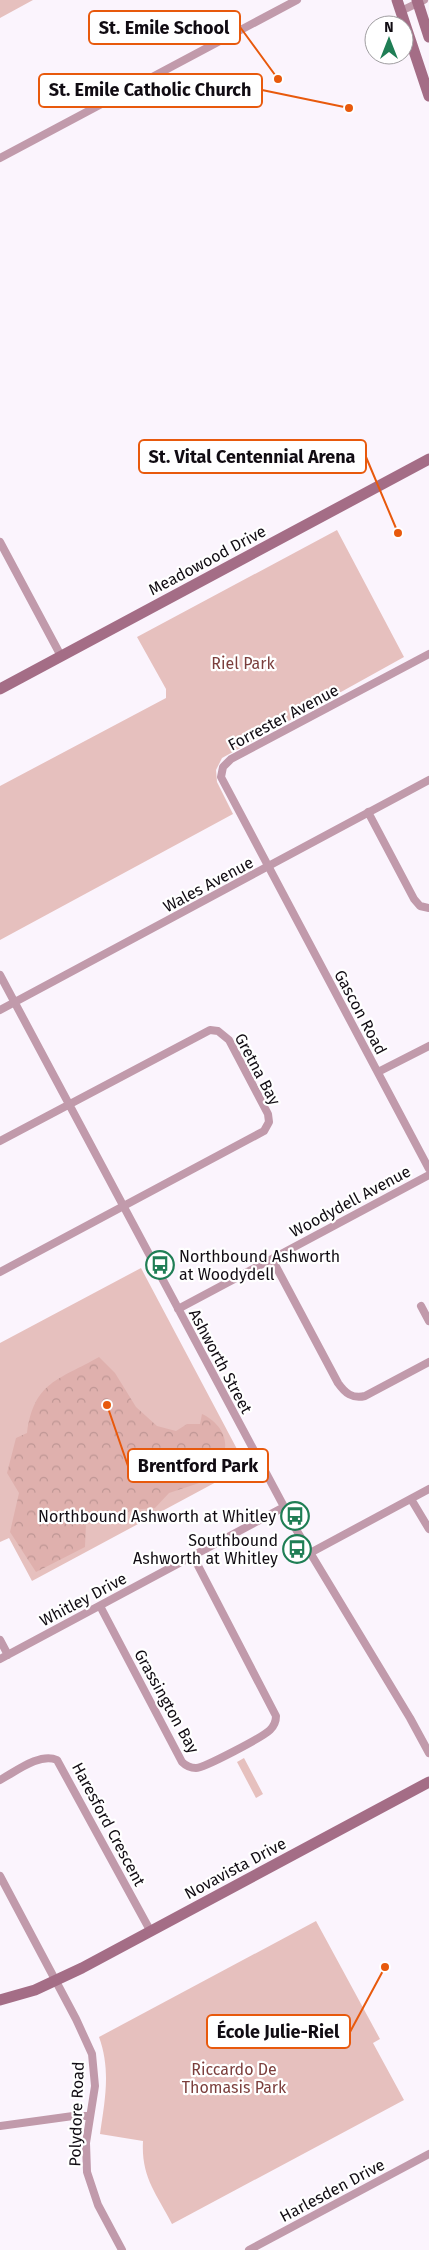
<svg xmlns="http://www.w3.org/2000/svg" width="429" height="2250" font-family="'Fira Sans',sans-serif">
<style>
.green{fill:#e6c0be}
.forest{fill:url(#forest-crowns)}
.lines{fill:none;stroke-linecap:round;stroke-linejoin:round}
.street{stroke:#c19aab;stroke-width:8}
.secondary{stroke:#a46d86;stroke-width:11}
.labels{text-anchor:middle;stroke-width:4.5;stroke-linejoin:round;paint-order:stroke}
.street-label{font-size:16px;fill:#110c13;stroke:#fff}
.park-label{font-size:16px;fill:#7b3e3c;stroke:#fff}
.poi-label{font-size:16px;fill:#110c13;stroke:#fff;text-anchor:end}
.leader{fill:none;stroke:#e8590c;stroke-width:2}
.callout-dot{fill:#e8590c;stroke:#fff;stroke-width:2}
.callout{fill:#fff;stroke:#e8590c;stroke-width:2}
.callout-label{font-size:18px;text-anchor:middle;font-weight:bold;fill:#110c13}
</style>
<defs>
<pattern id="forest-crowns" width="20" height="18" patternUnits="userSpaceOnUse" patternTransform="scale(1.25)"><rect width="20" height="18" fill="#dfb0ad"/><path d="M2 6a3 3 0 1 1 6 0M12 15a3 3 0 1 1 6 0" fill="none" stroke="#be9694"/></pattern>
</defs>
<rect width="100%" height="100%" fill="#fbf4fd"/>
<!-- green -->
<path class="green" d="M0,0H33L0,18Z
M337,530L404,657L222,758L216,770L217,782L233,814L0,940V786L166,698V689L137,637Z
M141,1268L246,1466L32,1581L9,1538L0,1542V1343Z
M244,1758L263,1794L256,1798L237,1762Z
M316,1921L380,2039L373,2043L404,2100L172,2224C156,2193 141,2177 143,2141L100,2134C105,2100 111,2070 99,2037Z"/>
<!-- forest -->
<path class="forest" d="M99,1357L115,1373L136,1407L157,1426L176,1431L187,1424H200L202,1414C215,1420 227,1433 225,1448C225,1458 217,1469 214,1478L169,1493L155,1508L131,1510L115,1522L86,1523L85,1547L36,1572L10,1532L19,1493L7,1473L16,1438L27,1433C34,1381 59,1380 99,1357Z"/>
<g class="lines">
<!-- street -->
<path class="street" d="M401,11L424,0
M0,158L297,0
M0,542L61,656
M429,654L231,759L223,767L221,777L429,1169
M368,812L414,899L420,906L429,908
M0,975L297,1531L410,1718L429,1753
M0,1010L429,780
M378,1072L429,1046
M0,1141L210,1030L218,1031L229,1040L268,1114L269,1122L264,1131L0,1272
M272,1259L338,1383C345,1393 352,1399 365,1396L429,1362
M421,1306L429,1321
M178,1309L429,1175
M411,1499L429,1529
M310,1553L429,1489
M100,1606L182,1762C186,1766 190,1768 196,1768C204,1768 263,1737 270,1730C274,1726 276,1721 276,1716L193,1556
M0,1640L8,1655
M0,1659L284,1507
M0,1780C15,1772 40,1752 57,1760L151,1932
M0,1876L76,2019L92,2054L95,2086L86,2143L87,2172L98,2205L122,2250
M0,2126L73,2116H90
M249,2250L429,2154"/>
<!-- secondary -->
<path class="secondary" d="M397,0L429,96
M417,0L429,37
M0,689L429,459
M0,2000L35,1990L82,1968L429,1782"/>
</g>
<!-- icons -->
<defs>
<symbol id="bus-ring" viewBox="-11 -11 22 22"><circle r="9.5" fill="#fff" stroke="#1f7e55" stroke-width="1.5"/><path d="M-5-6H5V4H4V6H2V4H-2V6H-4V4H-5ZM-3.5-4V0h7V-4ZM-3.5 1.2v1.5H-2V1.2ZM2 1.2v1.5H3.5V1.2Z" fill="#1f7e55"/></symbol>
</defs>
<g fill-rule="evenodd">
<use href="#bus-ring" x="144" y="1249" width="32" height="32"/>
<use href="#bus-ring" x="279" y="1500" width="32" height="32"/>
<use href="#bus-ring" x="281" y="1533" width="32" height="32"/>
</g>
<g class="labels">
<!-- street labels -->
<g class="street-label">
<text transform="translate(207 560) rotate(-28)" y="6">Meadowood Drive</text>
<text transform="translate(283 717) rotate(-28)" y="6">Forrester Avenue</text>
<text transform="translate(208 884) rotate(-28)" y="6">Wales Avenue</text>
<text transform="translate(361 1012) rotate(62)" y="6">Gascon Road</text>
<text transform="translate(258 1069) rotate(62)" y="6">Gretna Bay</text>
<text transform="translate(350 1201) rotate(-28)" y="6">Woodydell Avenue</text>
<text transform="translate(221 1361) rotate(62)" y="6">Ashworth Street</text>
<text transform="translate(83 1599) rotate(-28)" y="6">Whitley Drive</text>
<text transform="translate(167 1701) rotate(61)" y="6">Grassington Bay</text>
<text transform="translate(109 1824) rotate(62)" y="6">Haresford Crescent</text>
<text transform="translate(235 1868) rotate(-28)" y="6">Novavista Drive</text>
<text transform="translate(76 2114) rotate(-88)" y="6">Polydore Road</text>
<text transform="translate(332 2190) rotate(-28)" y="6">Harlesden Drive</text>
</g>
<!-- park labels -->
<g class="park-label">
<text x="243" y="669">Riel Park</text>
<text x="234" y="2075">Riccardo De<tspan x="234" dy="18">Thomasis Park</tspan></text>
</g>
<!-- poi labels -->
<g class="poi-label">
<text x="179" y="1262" text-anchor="start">Northbound Ashworth<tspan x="179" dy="18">at Woodydell</tspan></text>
<text x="276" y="1522">Northbound Ashworth at Whitley</text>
<text x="278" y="1546">Southbound<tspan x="278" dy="18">Ashworth at Whitley</tspan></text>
</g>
</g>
<!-- callouts -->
<path class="leader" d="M278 79L240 27M349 108L262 90M398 533L366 457M107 1405L128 1466M385 1967L350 2032"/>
<g class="callout-dot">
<circle cx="278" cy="79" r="5"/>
<circle cx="349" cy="108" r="5"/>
<circle cx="398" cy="533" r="5"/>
<circle cx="107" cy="1405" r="5"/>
<circle cx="385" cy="1967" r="5"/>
</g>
<g class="callout">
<rect x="89" y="11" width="151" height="33" rx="5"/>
<rect x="39" y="74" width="223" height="33" rx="5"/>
<rect x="139" y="440" width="227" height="33" rx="5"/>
<rect x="128" y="1449" width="140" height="33" rx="5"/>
<rect x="207" y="2015" width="143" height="33" rx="5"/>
</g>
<g class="callout-label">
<text x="164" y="34">St. Emile School</text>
<text x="150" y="96">St. Emile Catholic Church</text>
<text x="252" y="463">St. Vital Centennial Arena</text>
<text x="198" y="1472">Brentford Park</text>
<text x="278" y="2038">École Julie-Riel</text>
</g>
<!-- north arrow -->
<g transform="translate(389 40)"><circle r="24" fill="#ffffff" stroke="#a09ea1"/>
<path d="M0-4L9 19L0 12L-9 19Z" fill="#1f7e55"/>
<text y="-8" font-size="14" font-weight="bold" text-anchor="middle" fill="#110c13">N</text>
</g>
</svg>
